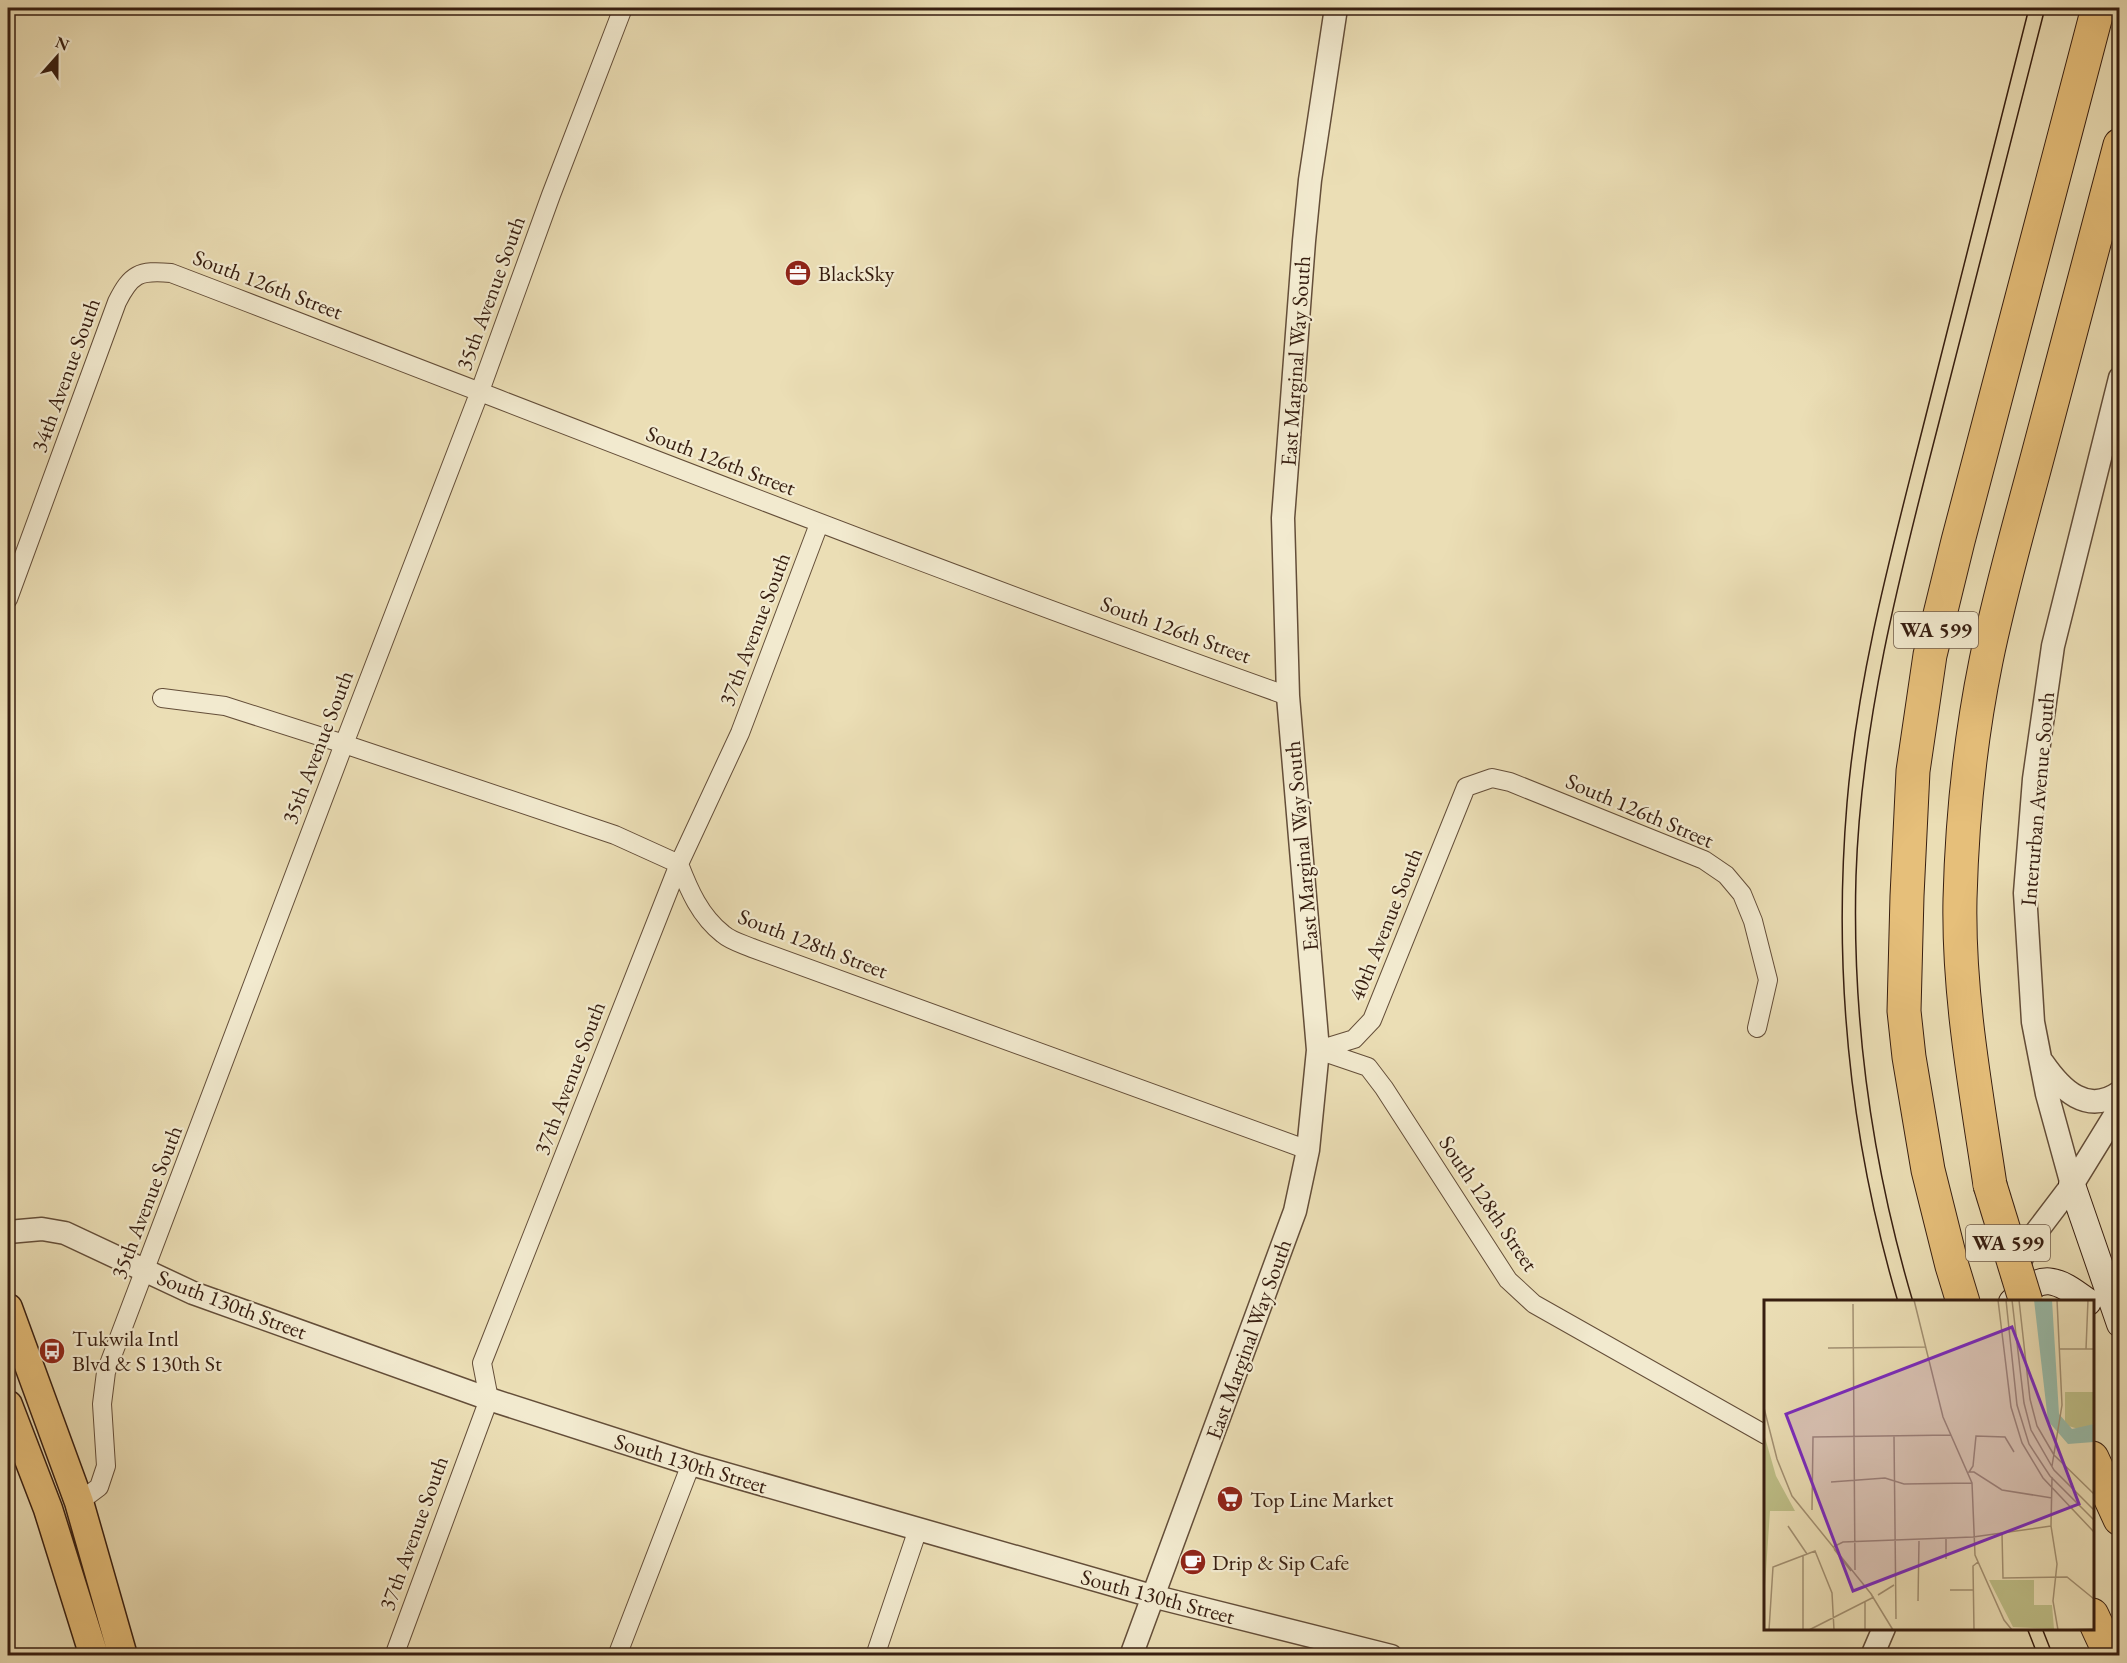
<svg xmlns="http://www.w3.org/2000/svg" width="2127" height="1663" font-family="'EB Garamond',serif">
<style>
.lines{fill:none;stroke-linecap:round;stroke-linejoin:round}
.minor-casing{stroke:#644e39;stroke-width:20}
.tertiary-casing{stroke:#644e39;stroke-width:25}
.secondary-casing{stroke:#371e10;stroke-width:28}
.primary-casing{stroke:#371e10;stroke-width:31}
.motorway-casing{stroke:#371e10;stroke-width:35}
.minor{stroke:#f2eacf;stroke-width:18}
.tertiary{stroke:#f2eacf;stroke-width:22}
.secondary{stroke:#f2eacf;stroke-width:26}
.primary{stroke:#e6bf7a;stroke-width:28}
.motorway{stroke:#e6bf7a;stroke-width:33}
.tram{stroke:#371e10;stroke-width:1.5}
.motorway-bridge-casing{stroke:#371e10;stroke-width:35;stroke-linecap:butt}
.motorway-bridge{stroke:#e6bf7a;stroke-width:33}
.labels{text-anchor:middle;stroke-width:4.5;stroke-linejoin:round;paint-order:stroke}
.shield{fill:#f2eacf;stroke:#6f5b49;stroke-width:1.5}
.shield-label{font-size:21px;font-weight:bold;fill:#371e10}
.poi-label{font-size:22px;fill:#371e10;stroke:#f2eacf;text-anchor:start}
.street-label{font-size:22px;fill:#371e10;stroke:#f2eacf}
.inset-road{fill:none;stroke:#a39173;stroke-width:1.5}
.view{fill:#7b2cbf;fill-opacity:0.15;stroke:#7b2cbf;stroke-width:3}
.inset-edge{fill:none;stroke:#371e10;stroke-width:3}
</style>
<rect width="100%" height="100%" fill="#ebdeb5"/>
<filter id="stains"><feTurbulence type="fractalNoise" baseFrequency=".00333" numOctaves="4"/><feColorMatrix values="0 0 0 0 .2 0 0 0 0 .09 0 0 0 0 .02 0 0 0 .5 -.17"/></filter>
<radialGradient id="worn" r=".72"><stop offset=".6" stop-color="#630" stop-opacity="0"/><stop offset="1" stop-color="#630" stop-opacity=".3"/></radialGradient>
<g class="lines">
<defs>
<path id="minor" d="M8,599L117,302C131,274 139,270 171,273C543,415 913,563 1288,696
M162,698L225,706L344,744L615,835L679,864C689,890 700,916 723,934C731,941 743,944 752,948L1308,1150
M1318,1050L1354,1039L1372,1020L1466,787L1492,778L1510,782L1704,860L1726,875L1742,894L1753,921L1768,980L1757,1028
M1318,1050L1368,1067L1384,1088L1508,1280L1534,1304L1766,1435
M79,1502L99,1487L106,1466L102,1404L106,1372L344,744L480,391L551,195L623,8
M394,1656L489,1399L482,1363L679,864L740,733L819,524
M617,1656L691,1464
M875,1656L918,1529"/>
<path id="tertiary" d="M2043,1063C2061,1089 2087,1116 2120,1092
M2072,1185L2047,1094L2033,1022L2025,893L2034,779L2053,646L2120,378
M8,1232L42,1229L65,1233L193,1293L489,1399L691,1464L1152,1596L1391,1656
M2013,1276L2031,1239L2072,1185L2120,1107
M1131,1656L1295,1211L1308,1150L1318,1050L1288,696L1283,518L1304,241L1310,180L1336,8
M1872,1656L1884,1628"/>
<path id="secondary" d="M2072,1185L2120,1324
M2012,1302C2042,1271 2056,1278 2088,1302"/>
<path id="primary" d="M8,1308L79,1502L123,1656
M8,1405L48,1509L94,1656"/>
<path id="motorway" d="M1990,1185C1976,1091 1958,995 1960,899C1962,820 1970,740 1986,661C2000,592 2020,523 2038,455C2065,352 2092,249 2120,145
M1963,1302L1952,1266L1928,1170L1909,1057L1904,1011L1907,896L1913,771L1930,655L1958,541L2098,8
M2092,1458L2120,1519
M2092,1615L2111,1656"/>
</defs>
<!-- minor casing -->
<use href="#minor" class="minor-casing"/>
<!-- tertiary casing -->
<use href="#tertiary" class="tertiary-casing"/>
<!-- secondary casing -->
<use href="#secondary" class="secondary-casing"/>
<!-- primary casing -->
<use href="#primary" class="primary-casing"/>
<!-- motorway casing -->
<use href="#motorway" class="motorway-casing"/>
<!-- minor -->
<use href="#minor" class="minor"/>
<!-- tertiary -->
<use href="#tertiary" class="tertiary"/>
<!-- secondary -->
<use href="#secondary" class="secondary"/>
<!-- primary -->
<use href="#primary" class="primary"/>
<!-- motorway -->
<use href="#motorway" class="motorway"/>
<!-- tram -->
<path class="tram" d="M1898,1302C1850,1140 1833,971 1847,803C1858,672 1893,546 1925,419C1960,282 1995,145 2029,8
M1913,1302C1872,1164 1852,1019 1856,876C1861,722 1900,573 1938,426C1973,286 2009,147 2045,8
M2027,1628L2038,1656
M2042,1628L2053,1656"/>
<defs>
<path id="motorway-bridge" d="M1990,1185L2026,1302"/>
</defs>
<!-- motorway-bridge casing -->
<use href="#motorway-bridge" class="motorway-bridge-casing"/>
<!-- motorway-bridge -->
<use href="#motorway-bridge" class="motorway-bridge"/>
</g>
<!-- icons -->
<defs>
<symbol id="office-disc" viewBox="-11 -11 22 22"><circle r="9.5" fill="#8f2418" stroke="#f2eacf"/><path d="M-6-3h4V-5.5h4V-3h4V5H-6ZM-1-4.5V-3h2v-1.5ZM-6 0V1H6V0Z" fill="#fff"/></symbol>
<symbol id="bus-disc" viewBox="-11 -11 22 22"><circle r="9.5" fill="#8f2418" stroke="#f2eacf"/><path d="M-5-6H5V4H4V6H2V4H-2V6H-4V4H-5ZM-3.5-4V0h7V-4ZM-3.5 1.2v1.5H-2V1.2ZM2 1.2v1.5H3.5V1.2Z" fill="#fff"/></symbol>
<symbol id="supermarket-disc" viewBox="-11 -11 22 22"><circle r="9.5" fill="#8f2418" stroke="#f2eacf"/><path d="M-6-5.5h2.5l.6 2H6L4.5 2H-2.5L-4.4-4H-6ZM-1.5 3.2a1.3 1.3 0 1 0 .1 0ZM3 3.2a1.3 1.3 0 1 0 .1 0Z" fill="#fff"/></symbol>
<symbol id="cafe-disc" viewBox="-11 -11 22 22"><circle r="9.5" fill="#8f2418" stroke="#f2eacf"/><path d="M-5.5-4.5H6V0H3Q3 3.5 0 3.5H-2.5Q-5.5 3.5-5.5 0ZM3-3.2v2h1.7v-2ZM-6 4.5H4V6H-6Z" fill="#fff"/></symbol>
</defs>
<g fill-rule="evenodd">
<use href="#office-disc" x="783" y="258" width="30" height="30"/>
<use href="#bus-disc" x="37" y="1336" width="30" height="30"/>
<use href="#supermarket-disc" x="1215" y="1484" width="30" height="30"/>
<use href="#cafe-disc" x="1178" y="1547" width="30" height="30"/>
</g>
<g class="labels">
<!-- shield labels -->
<g class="shield">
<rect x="1894" y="612" width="84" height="36" rx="4.5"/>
<rect x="1966" y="1225" width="84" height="36" rx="4.5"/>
</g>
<g class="shield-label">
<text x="1936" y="637">WA 599</text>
<text x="2008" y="1250">WA 599</text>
</g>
<!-- poi labels -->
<g class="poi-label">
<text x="818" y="281">BlackSky</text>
<text x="72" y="1346">Tukwila Intl<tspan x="72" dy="25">Blvd &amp; S 130th St</tspan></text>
<text x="1250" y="1507">Top Line Market</text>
<text x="1212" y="1570">Drip &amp; Sip Cafe</text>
</g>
<!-- street labels -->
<g class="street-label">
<text transform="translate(268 284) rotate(21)" y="8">South 126th Street</text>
<text transform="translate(490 293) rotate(-70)" y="8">35th Avenue South</text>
<text transform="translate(1295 361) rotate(-86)" y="8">East Marginal Way South</text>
<text transform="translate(65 375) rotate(-70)" y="8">34th Avenue South</text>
<text transform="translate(721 460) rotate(21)" y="8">South 126th Street</text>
<text transform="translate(754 629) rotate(-69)" y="8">37th Avenue South</text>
<text transform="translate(1176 629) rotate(20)" y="8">South 126th Street</text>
<text transform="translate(317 747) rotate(-69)" y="8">35th Avenue South</text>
<text transform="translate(2037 799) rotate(-85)" y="8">Interurban Avenue South</text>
<text transform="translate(1640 810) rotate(23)" y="8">South 126th Street</text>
<text transform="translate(1301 846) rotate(-95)" y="8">East Marginal Way South</text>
<text transform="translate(1385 924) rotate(-68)" y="8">40th Avenue South</text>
<text transform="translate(813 943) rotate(21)" y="8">South 128th Street</text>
<text transform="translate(569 1078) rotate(-69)" y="8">37th Avenue South</text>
<text transform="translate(146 1202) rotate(-69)" y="8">35th Avenue South</text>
<text transform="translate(1489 1203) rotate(56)" y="8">South 128th Street</text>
<text transform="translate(232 1304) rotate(21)" y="8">South 130th Street</text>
<text transform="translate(1248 1339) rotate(-70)" y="8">East Marginal Way South</text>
<text transform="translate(691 1463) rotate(17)" y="8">South 130th Street</text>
<text transform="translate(413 1533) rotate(-70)" y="8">37th Avenue South</text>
<text transform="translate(1158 1596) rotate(15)" y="8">South 130th Street</text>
</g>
</g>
<!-- overview -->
<g transform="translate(1764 1300)">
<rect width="330" height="330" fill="#ebdeb5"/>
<path d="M0,134L12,176L31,211H6L0,301Z" fill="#bebf88"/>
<path d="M301,92H330V124L318,130L301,125ZM225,280H270V305H288L290,329L249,327Z" fill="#bebf88"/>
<path d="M270,0H288L295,114L308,129L330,124V142L304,144L284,121Z" fill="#99bcaa"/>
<path class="inset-road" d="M150,0L179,117L208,183L211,255L240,320L248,330M234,0L247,107L258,143L279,178L330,232M242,0L253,105L265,144L286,176L330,220M248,0L260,103L267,130L290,170L330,210M255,0L266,99L273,126L290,155M89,4L91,270M64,48L161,47M296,49H330M322,49L324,0M0,108L13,159L28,196L108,295M130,136L132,319M250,152L241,137L212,136L209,166L205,172H210L238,190L288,198M290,155L330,194M288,166L298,105L293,0M288,177L287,226L293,264L289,301L294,330M67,182L121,178L140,184L208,183M48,210L49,137L187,135M24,226L43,254M238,233L239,278L303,277L330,299M182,239V259M69,247L79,242L209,237L287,226M70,249L87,271M39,256V330M186,290H209M107,294L129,330M114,295L130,285M154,301L155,241M101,302V330M5,330L9,267L51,251L68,293L70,330M45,330L110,297M210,330L209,266L214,262M299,330L330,329"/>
<path class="view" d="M248,27L315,204L89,291L22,114Z"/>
<rect width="330" height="330" class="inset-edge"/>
</g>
<!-- margin -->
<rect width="2127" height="1663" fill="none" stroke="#ebdeb5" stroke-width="30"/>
<rect x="9" y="9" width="2109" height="1645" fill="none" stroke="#371e10" stroke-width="3"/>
<rect x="15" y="15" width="2097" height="1633" fill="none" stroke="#371e10" stroke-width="1.5"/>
<!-- north arrow -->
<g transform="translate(57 57) rotate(21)" stroke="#f2eacf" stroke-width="4.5" paint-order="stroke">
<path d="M0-4.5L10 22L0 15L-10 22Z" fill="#371e10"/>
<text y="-9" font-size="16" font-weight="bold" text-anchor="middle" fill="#371e10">N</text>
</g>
<rect width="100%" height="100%" filter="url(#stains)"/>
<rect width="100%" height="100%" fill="url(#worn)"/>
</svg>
